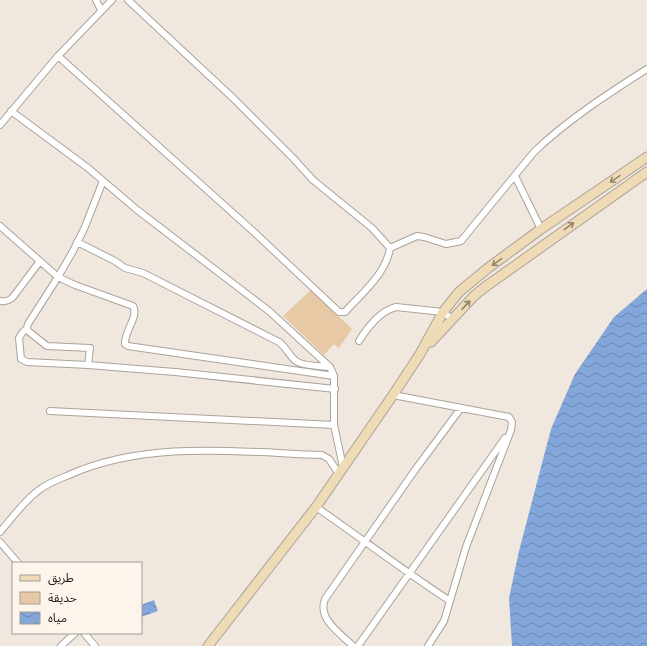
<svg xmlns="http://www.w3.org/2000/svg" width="647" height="646" font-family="'Titillium Web','Noto Sans Arabic',sans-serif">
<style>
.green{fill:#e7c9a5}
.water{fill:url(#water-waves)}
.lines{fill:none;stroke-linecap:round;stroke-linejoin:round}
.street-casing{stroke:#aba39a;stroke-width:8}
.secondary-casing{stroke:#aba39a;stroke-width:11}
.street{stroke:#fff;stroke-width:6}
.secondary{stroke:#f0dbb7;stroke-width:9}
.oneway{stroke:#92856f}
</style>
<defs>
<pattern id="water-waves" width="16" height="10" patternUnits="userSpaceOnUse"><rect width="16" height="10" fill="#83a7db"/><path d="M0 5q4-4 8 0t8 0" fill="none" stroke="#6b87b1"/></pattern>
</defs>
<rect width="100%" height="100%" fill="#f0e7de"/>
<!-- green -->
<path class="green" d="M311,290L352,329L339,348L334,344L324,355L283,316Z"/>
<!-- water -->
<path class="water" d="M647,289V646H512L509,598L519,551L551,429L575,374L614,317Z
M154,600L158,611L141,617V605Z"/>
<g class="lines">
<defs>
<path id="street" d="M96,0L101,10
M128,0L233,98L293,158L313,180L372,228L390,248L417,236L424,237L446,244L461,241L534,152C566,121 609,93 647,69
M58,56L255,233L339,312H345C362,293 386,274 390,248
M11,111L88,168L136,209L269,311L330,367L334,376V425L343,467
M0,125L58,56L112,0
M515,176L541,229
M103,181L84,229L73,251L58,277L28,324L27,328L28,331L47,346L90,348L88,365L175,372L335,389
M0,226L58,277L75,285L133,306C139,317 124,331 125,344L128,346L334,376
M77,242L115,261L125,268L143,273L279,342C287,348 289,356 296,361C302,366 321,366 330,367
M0,301C6,302 9,301 13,297L40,261
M27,328L22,333L19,338L21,359L27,362L88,365
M359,341C367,328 380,311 396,307L443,312L452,319
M393,395L509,417L512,422L511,430L466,547L444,621L428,646
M50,411L334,425
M316,507C361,538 404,571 450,601
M0,532C12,518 24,501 39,490C48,483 59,479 69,475C147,440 239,452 322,455L329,459L339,474
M0,542L18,563
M84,633L95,646
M61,646L75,633
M353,646C341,634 317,619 325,599L415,470L461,408
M358,646L505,438"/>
<path id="secondary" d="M431,342L474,296L485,287L647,172
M208,646L316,507L393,395L420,354L443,312L459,292L488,268L541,229L647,157"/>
</defs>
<!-- street casing -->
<use href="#street" class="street-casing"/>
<!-- secondary casing -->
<use href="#secondary" class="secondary-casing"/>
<!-- street -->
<use href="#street" class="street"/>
<!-- secondary -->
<use href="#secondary" class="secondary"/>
</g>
<!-- one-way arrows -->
<defs><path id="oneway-shaft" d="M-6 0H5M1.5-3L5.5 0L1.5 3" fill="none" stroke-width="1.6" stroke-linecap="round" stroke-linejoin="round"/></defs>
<g class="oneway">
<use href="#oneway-shaft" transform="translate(615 179) rotate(146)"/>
<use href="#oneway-shaft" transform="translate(569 226) rotate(-36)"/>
<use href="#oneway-shaft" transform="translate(497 262) rotate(144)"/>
<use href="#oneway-shaft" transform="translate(466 305) rotate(-47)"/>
</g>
<!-- legend -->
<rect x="12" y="562" width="130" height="72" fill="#fdf5eb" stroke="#a49e97"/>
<rect x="20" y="575" width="20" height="6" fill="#f0dbb7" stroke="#a49e97"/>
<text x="48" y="582" font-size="12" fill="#1e1c18">طريق</text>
<rect x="20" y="592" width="20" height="12" fill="#e7c9a5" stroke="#a49e97"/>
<text x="48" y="602" font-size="12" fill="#1e1c18">حديقة</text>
<rect x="20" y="612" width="20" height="12" fill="url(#water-waves)" stroke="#a49e97"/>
<text x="48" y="622" font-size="12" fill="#1e1c18">مياه</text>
</svg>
